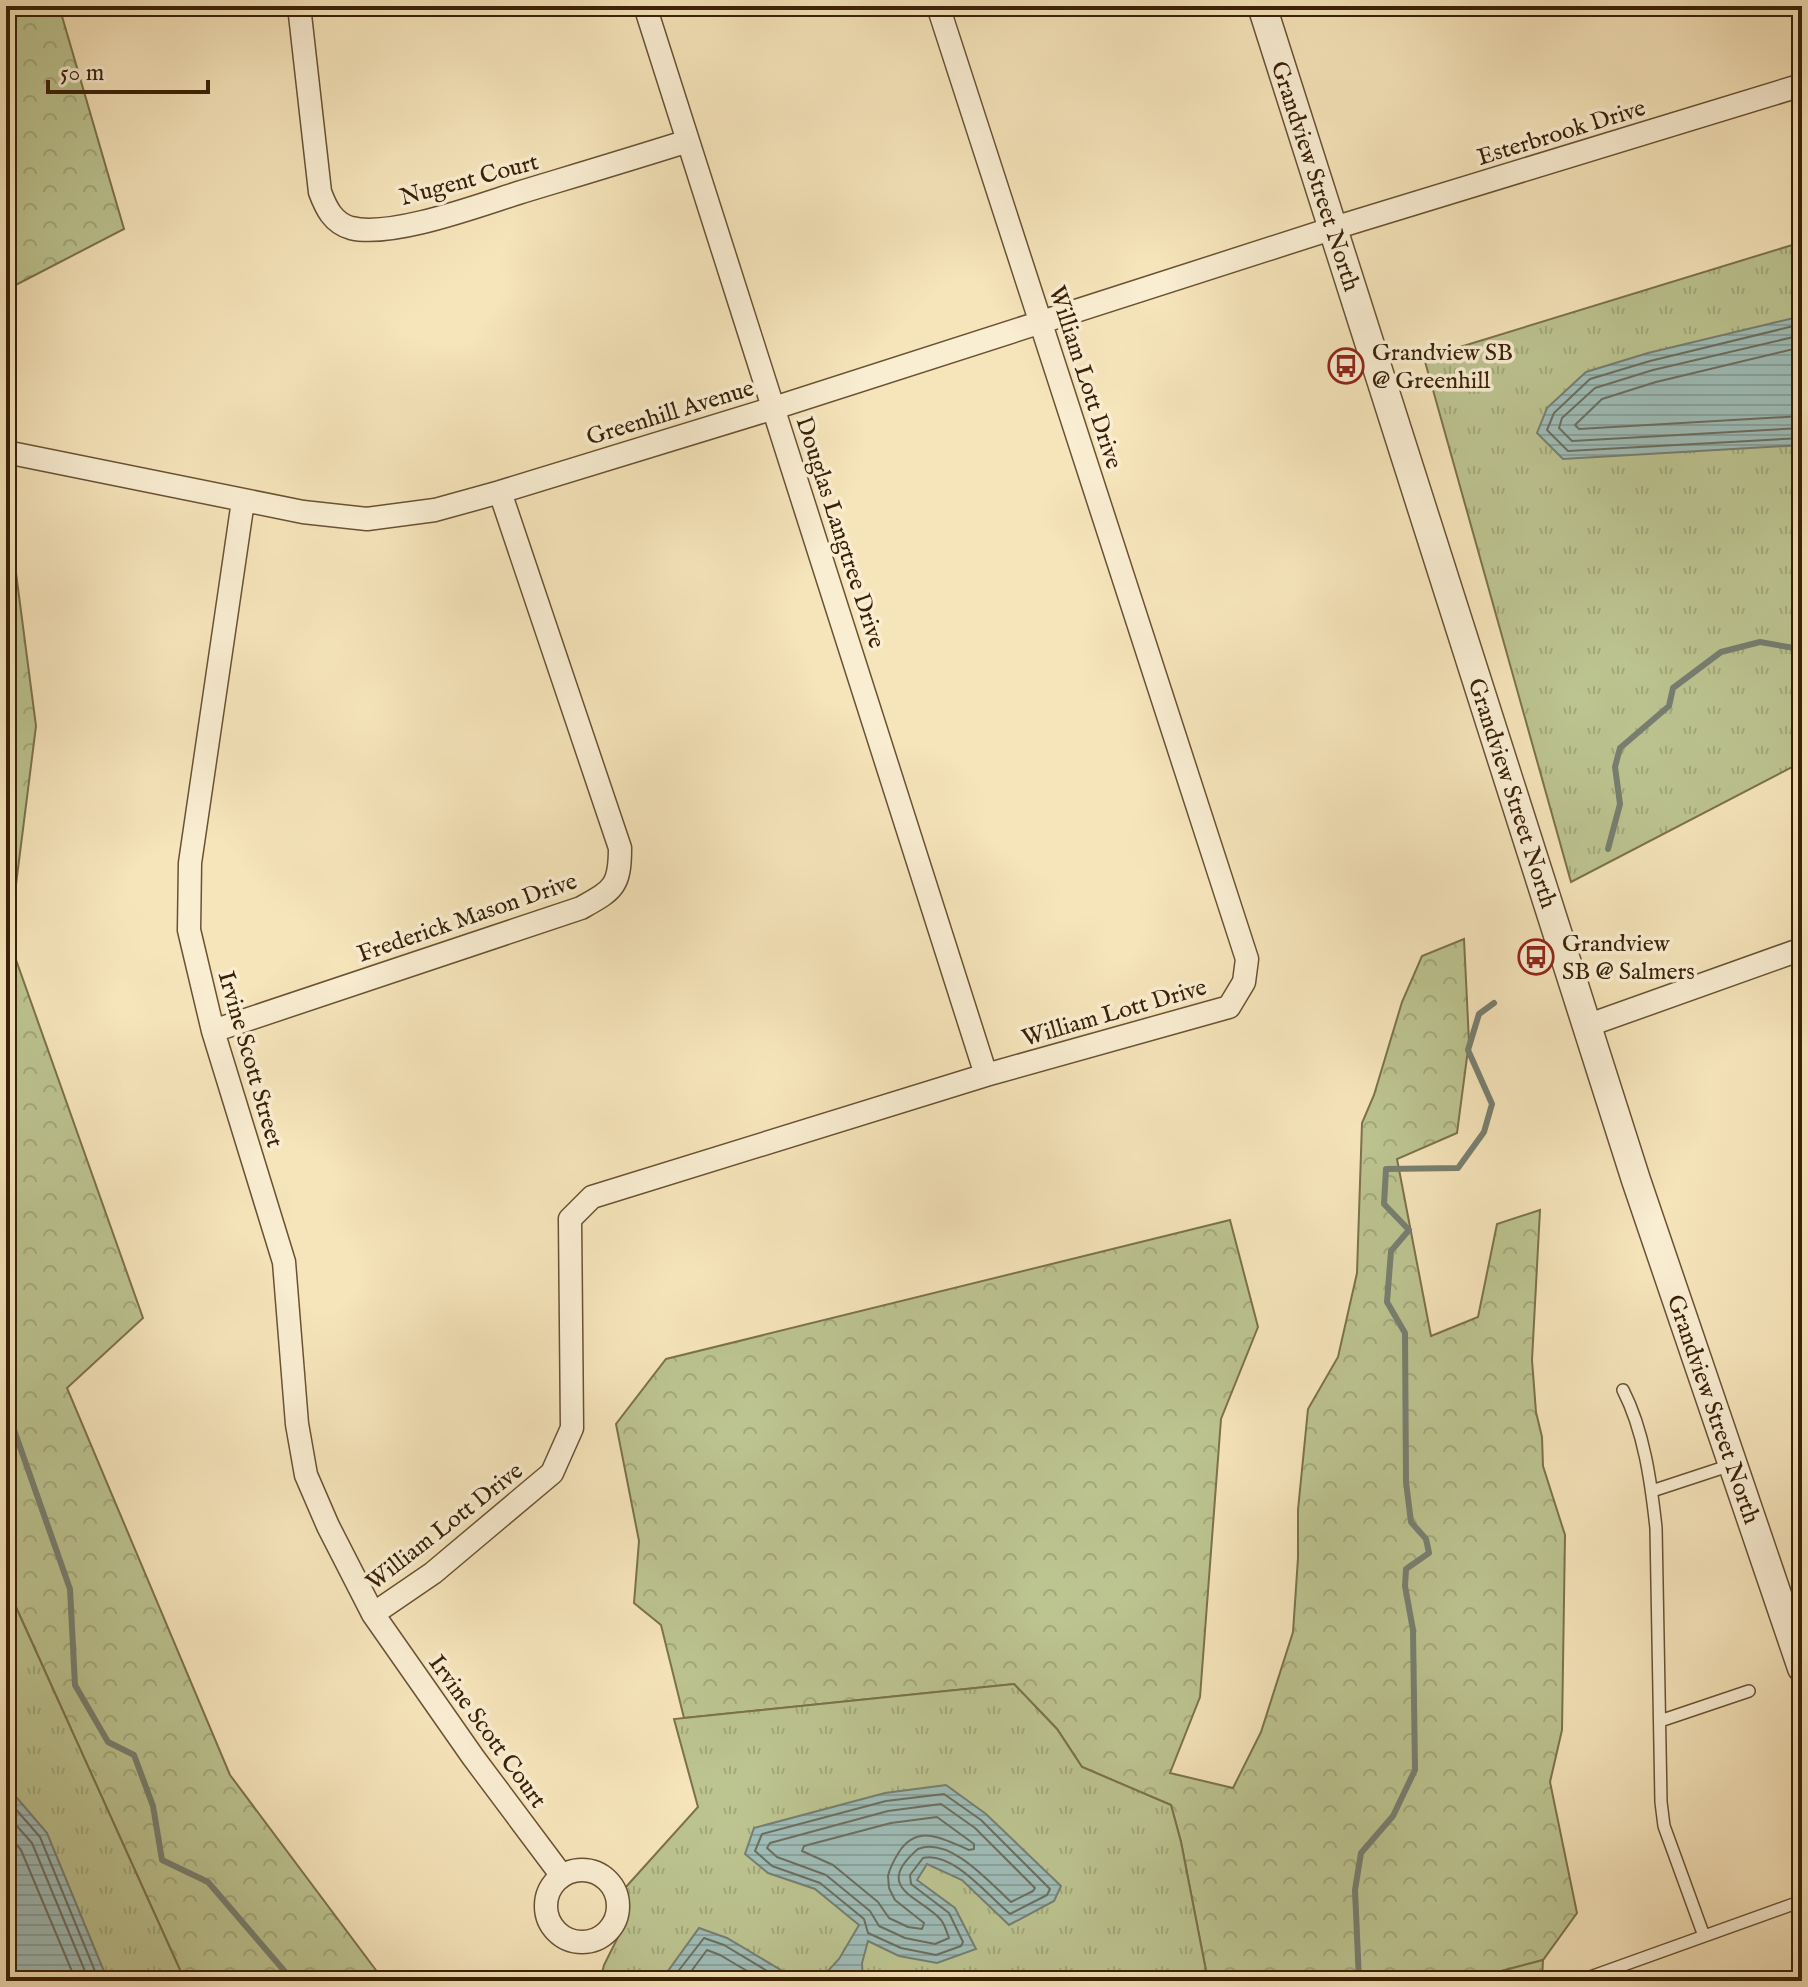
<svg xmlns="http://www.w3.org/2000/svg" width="1808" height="1987" font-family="'IM FELL English',serif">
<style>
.forest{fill:url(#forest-crowns);stroke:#7b724c;stroke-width:2}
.park{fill:url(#park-tufts);stroke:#7b724c;stroke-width:2}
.water{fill:url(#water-rules);stroke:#777f71;stroke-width:2}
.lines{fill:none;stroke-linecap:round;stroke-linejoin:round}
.shore{stroke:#6c6f60;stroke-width:2}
.stream{stroke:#777f71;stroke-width:6}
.service-casing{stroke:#695234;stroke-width:14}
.minor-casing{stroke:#695234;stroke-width:25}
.tertiary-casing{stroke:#695234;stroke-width:31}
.service{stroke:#f9edd2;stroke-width:11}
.minor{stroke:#f9edd2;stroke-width:22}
.tertiary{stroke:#f9edd2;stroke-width:28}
.labels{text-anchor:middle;stroke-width:7;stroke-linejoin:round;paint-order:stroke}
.street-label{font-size:24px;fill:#3a2107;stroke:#f9edd2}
.poi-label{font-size:24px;fill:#3a2107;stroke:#f9edd2;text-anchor:start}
</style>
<defs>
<pattern id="forest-crowns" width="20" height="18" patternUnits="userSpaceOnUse" patternTransform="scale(2)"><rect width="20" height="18" fill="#bcc490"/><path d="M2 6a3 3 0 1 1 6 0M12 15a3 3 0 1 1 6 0" fill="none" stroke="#a2a87b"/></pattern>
<pattern id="park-tufts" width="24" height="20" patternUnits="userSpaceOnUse" patternTransform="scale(2)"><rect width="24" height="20" fill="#bcc490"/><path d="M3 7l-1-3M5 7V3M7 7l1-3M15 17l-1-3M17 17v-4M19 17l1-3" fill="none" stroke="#a2a87b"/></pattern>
<pattern id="water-rules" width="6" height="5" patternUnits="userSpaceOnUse" patternTransform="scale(2)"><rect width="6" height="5" fill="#9fbdb8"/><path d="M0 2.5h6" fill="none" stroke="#8aa29d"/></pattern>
</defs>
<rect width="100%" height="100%" fill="#f6e4ba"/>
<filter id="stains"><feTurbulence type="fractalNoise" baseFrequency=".0025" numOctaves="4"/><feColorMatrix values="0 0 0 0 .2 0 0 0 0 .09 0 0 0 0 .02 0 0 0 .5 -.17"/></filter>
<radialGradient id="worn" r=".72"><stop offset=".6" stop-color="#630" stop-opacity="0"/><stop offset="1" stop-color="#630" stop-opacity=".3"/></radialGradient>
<!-- forest -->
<path class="forest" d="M6,6H59L124,229L6,290Z
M6,548L13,550L36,726L9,940L143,1318L67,1388L230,1775L384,1981H185L6,1585Z
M1464,939L1469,1042L1457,1133L1397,1159L1431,1336L1478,1317L1497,1224L1540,1210L1532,1360L1536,1412L1542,1437L1543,1466L1565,1535L1562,1730L1550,1782L1577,1913L1543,1960L1479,1977L1476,1981H1208L1181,1842L1171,1805L1082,1767L1057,1729L1014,1684L684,1718L661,1625L634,1603L639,1541L616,1424L666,1359L1230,1220L1258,1327L1221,1419L1200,1697L1170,1773L1233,1788L1261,1732L1293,1632L1298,1558V1510L1308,1409L1338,1357L1357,1273L1362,1123L1374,1095L1402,1002L1422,956Z"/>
<!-- park -->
<path class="park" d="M1802,242V762L1571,882L1424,358Z
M6,1585L185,1981H6Z
M1014,1684L1057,1729L1082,1767L1171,1805L1181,1842L1208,1981H600L604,1965L622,1929L625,1888L698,1807L674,1719Z
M1543,1960L1542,1981H1476L1479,1977Z"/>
<!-- water -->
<path class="water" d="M1802,316V445L1563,459L1537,433L1547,408L1586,372L1648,353Z
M946,1785L986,1814L1061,1886L1054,1901L1009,1925L962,1880L927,1864L917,1880L955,1908L976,1949L937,1963L899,1956L868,1941L862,1963L863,1981H666L668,1971L699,1928L727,1938L786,1973H826L839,1959L859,1925L815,1889L768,1873L745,1854L754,1828L885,1793Z
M6,1796L17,1798L47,1833L108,1981H18L6,1950Z"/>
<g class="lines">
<!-- shore -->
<path class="shore" d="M1802,324L1650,361L1590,379L1554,413L1547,430L1568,451L1802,438
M1802,335L1653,370L1595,388L1562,418L1559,428L1572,441L1802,428
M1802,347L1656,382L1602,399L1575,425L1579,429L1802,416
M944,1794L981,1820L1050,1889L1047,1895L1010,1914C989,1897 953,1851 923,1858L910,1875L911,1884L949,1913L963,1942L961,1946L936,1955L901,1948L868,1933L864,1919L820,1883L772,1866L755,1851L762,1834L886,1801Z
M6,1804L13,1806L40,1837L99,1981
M941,1804L975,1828L1035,1888L1033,1891L1011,1902C990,1883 950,1836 918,1849C871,1889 922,1897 941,1920C945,1925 947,1933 949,1938L935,1944L905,1938L879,1926L870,1911L826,1875L777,1857L767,1848L770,1843L888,1811Z
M6,1814L32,1843L89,1981
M937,1817L974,1844V1849L969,1850C944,1839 918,1823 899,1852C894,1860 890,1867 888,1876L889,1888L895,1900L924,1923L922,1929L908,1927L889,1918L878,1902L833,1865L802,1851L804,1846L891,1823Z
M6,1832L21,1850L76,1981
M674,1981L676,1974L704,1938L724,1945L784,1981
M684,1981L707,1950L720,1955L764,1981"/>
<!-- stream -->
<path class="stream" d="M1608,849L1620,804L1615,767L1620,748L1669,706L1673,688L1721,652L1760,642L1794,648L1802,644
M6,1407L70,1589L75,1685L108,1742L134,1755L153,1806L162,1860L208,1882L293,1981
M1359,1981L1355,1890L1361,1853L1393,1816L1415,1770L1413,1630L1405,1586L1406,1569L1429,1553L1426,1539L1411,1522L1406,1482L1405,1333L1387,1302L1391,1251L1409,1230L1384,1204L1386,1169L1458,1168L1484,1132L1492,1104L1468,1050L1479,1014L1494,1003"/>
<defs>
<path id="service" d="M1623,1390C1644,1431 1651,1482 1656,1528L1661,1802L1664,1826L1704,1936
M1652,1491L1731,1465
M1660,1721L1749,1691
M1579,1981L1802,1901"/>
<path id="minor" d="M299,6L320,192C326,208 333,223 351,228C391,238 477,206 518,193C574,176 631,159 688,141
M645,6L986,1075
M6,452L303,512L367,519L435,510L500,492L774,408L1334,228L1802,85
M243,501L190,863L189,930L213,1031L284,1262L297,1424L306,1475L328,1526L373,1614L473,1757L562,1876
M1586,1026L1802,949
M213,1031L581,908C613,890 620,887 620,848L500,492
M373,1614L433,1573L552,1473L572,1428L570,1219L592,1197L986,1075L1229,1007L1244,982L1247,959L938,6
M546 1906a36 36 0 1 1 72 0a36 36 0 1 1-72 0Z"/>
<path id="tertiary" d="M1262,6L1636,1180L1802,1668"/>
</defs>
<!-- service casing -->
<use href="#service" class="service-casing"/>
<!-- minor casing -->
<use href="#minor" class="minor-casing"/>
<!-- tertiary casing -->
<use href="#tertiary" class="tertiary-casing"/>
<!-- service -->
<use href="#service" class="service"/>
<!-- minor -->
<use href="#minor" class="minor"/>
<!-- tertiary -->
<use href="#tertiary" class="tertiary"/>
</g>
<!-- icons -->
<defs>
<symbol id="bus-ring" viewBox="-11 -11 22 22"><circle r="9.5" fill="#f9edd2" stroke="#8f2418" stroke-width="1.5"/><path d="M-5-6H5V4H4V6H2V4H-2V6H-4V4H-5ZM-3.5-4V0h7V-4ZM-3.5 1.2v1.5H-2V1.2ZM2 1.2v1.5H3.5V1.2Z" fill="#8f2418"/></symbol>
</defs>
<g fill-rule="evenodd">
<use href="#bus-ring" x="1326" y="346" width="40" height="40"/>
<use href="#bus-ring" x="1516" y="937" width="40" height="40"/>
</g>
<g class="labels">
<!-- street labels -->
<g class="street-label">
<text transform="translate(1561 132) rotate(-17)" y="8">Esterbrook Drive</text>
<text transform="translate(1316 176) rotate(72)" y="8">Grandview Street North</text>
<text transform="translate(469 179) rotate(-15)" y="8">Nugent Court</text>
<text transform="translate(1086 377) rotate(72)" y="8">William Lott Drive</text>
<text transform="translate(670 412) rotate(-17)" y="8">Greenhill Avenue</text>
<text transform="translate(841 532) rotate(72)" y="8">Douglas Langtree Drive</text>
<text transform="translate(1513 793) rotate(72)" y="8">Grandview Street North</text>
<text transform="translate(467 917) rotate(-19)" y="8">Frederick Mason Drive</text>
<text transform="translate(1114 1012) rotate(-16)" y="8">William Lott Drive</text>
<text transform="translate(251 1059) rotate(74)" y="8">Irvine Scott Street</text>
<text transform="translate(1714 1409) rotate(71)" y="8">Grandview Street North</text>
<text transform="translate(444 1526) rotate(-38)" y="8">William Lott Drive</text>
<text transform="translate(488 1731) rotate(54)" y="8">Irvine Scott Court</text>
</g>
<!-- poi labels -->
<g class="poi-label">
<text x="1372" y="360">Grandview SB<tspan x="1372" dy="28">@ Greenhill</tspan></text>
<text x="1562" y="951">Grandview<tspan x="1562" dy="28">SB @ Salmers</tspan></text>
</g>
</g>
<!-- margin -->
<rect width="1808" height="1987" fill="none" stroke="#f6e4ba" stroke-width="32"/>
<rect x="8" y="8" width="1792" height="1971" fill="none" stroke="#3a2107" stroke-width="4"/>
<rect x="16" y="16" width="1776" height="1955" fill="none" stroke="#3a2107" stroke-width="2"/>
<!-- scale -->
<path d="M48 80v12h160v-12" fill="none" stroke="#3a2107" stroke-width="4"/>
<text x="60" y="80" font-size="24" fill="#3a2107" stroke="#f9edd2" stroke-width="6" paint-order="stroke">50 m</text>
<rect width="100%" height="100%" filter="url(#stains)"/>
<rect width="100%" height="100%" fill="url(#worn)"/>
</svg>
